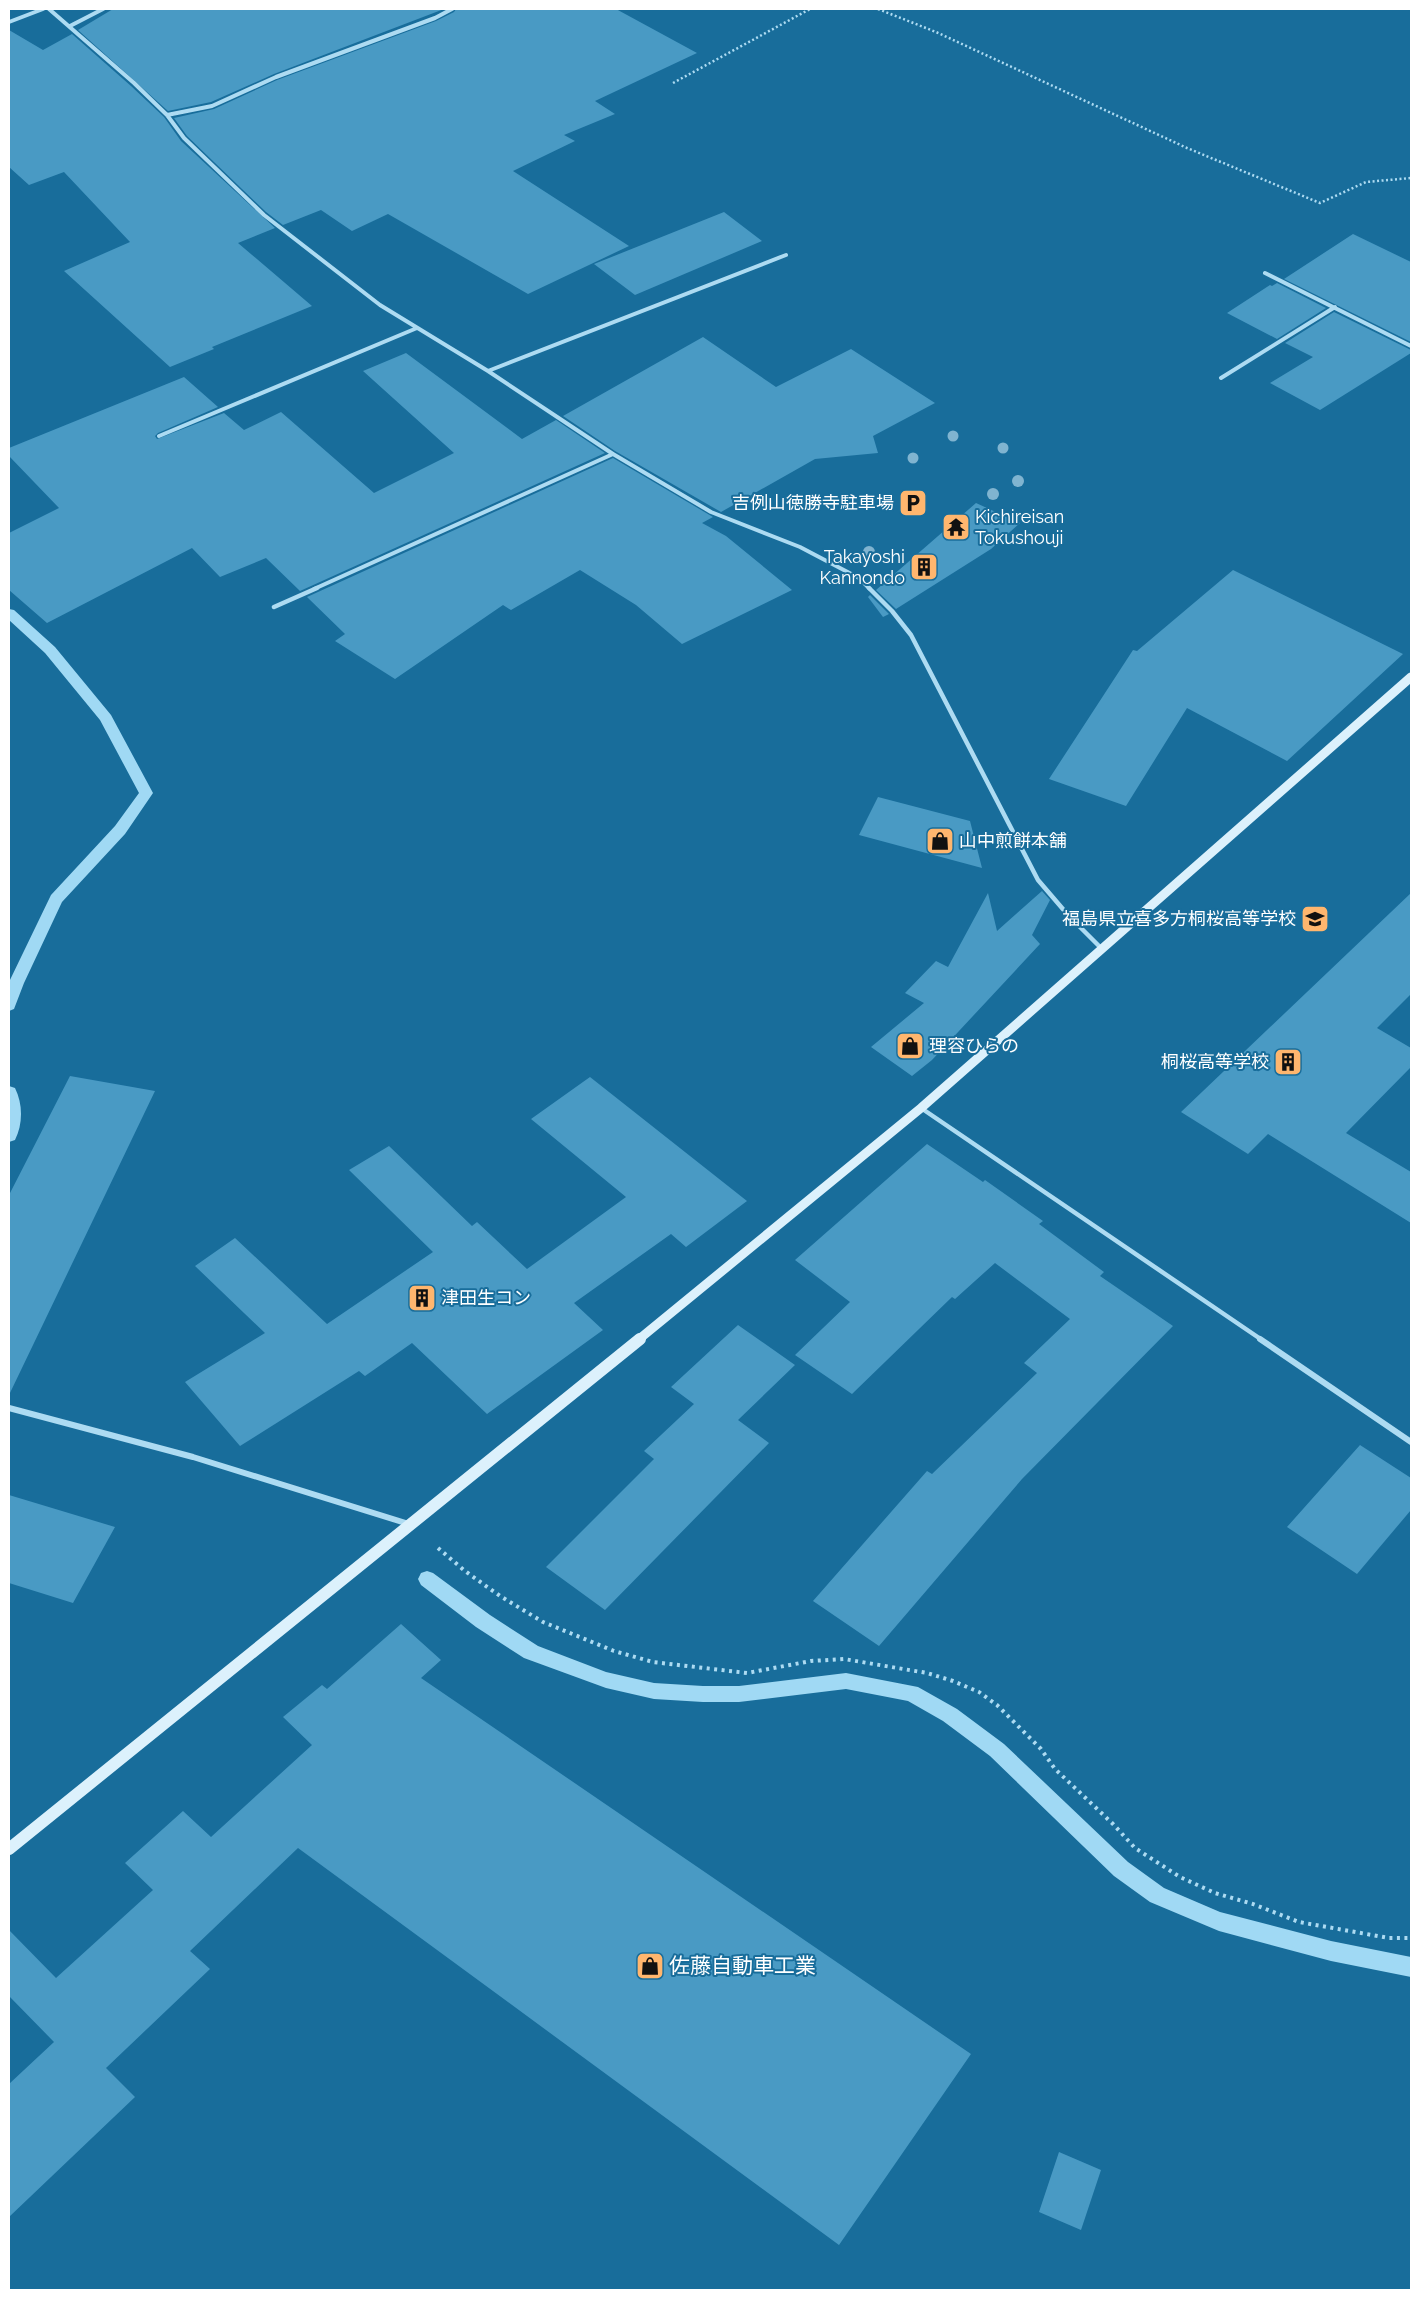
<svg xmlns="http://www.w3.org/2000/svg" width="1420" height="2299" font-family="Raleway,'Noto Sans JP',sans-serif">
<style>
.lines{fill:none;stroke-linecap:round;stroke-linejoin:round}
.stream{fill:#a0d9f4;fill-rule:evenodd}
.building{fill:#499ac4}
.path-far1{stroke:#addbf2;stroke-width:2.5;stroke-dasharray:2 2.5;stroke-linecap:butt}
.path{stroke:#addbf2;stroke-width:4;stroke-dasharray:3 4.5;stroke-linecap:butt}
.street-far2{stroke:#addbf2;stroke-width:4}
.street-far1{stroke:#addbf2;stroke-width:4.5}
.street{stroke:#addbf2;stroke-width:6}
.secondary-far1{stroke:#dcf1fc;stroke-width:9}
.secondary{stroke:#dcf1fc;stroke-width:12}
.tree{fill:#80b4d0}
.labels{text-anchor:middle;stroke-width:4;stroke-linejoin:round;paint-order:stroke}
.poi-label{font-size:18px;fill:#fff;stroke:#186d9b;text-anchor:end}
.near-poi-label{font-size:21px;fill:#fff;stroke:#186d9b;text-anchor:start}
</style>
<rect width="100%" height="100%" fill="#186d9b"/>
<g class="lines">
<!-- stream -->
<path class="stream" d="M9,609L14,610L55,647L111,715L153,793L125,834L62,902L24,983L14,1009L9,1011V982L51,895L115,826L139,793L100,720L45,653L9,620Z
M9,1086L15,1088C23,1104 23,1124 15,1140L9,1142Z
M427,1571L433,1573L490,1615L538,1646L606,1672L654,1683L703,1686H739L846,1673L918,1687L957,1709L1004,1744L1128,1862L1164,1888L1220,1912L1331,1941L1411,1957V1977L1331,1961L1219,1931L1150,1902L1114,1876L990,1756L943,1721L908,1701L846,1689L739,1702H703L654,1699L606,1688L524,1658L476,1627L421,1585L418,1579L421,1573Z"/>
</g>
<!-- building -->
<path class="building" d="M113,9H444L274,74L211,102L168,111L78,30Z
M456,9H616L697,53L595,101L615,114L564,135L575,141L513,171L629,246L528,294L388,214L352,231L321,210L283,225L266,212L187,136L174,118L214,109L277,80L436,21L454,12Z
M9,30L43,50L72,34L131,86L164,117L181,141L275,228L238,243L312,306L212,347L214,349L170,367L64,271L130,242L64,172L29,185L9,167Z
M724,212L762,241L635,295L594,264Z
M1353,234L1411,262V342L1284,279Z
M1277,283L1326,308L1277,339L1227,313L1270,285L1272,286Z
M1334,312L1411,350V353L1320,410L1270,383L1313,357L1285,343Z
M703,337L776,387L851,349L935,403L873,436L878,453L815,459L721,512L615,451L563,416Z
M406,353L522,439L556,420L605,453L300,591L266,558L220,577L192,548L47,623L9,590V533L59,508L9,456V448L184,377L218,407L158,433L155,436L157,439L224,413L244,430L281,412L374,493L454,453L363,371Z
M613,458L713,517L702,523L726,536L792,590L682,644L636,605L580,570L511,610L503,605L395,679L335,641L345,634L307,597Z
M976,503L1020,523L991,549L896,609L876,590Z
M1233,570L1403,654L1287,761L1187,708L1126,806L1049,779L1133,650L1137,651Z
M870,595L889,614L883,617L868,597Z
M878,797L970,821L982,868L859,835Z
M1042,891L1050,900L1032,935L1040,944L932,1060L912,1076L871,1047L924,1003L905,993L936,961L948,967L988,893L997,931Z
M1411,893V994L1377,1028L1411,1048V1067L1346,1133L1411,1172V1223L1268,1134L1248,1154L1181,1112Z
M70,1076L155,1091L9,1395V1195Z
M590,1077L747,1201L686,1247L671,1234L574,1303L603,1330L487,1414L412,1343L365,1376L359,1371L240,1446L185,1382L265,1333L195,1266L235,1238L327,1324L433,1252L349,1170L389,1146L472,1226L477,1222L527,1269L626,1197L531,1119Z
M927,1144L983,1182L985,1180L1043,1221L1039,1224L1104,1272L1100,1276L1173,1326L1022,1479L879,1646L813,1601L927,1471L932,1474L1037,1373L1024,1363L1070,1319L995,1263L955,1299L952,1297L852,1394L795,1355L850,1302L795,1260Z
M738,1325L795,1365L738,1420L769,1443L605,1610L546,1567L654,1459L644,1451L694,1404L671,1387Z
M1360,1445L1411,1478V1510L1357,1574L1287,1527Z
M9,1495L115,1527L73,1603L9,1583Z
M401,1624L441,1660L421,1678L971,2054L839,2245L298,1848L190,1951L210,1969L106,2068L135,2097L9,2217V2084L54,2042L9,1996V1930L56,1978L153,1890L125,1863L183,1811L211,1837L312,1745L283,1717L322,1685L327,1689Z
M1059,2152L1101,2170L1081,2230L1039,2212Z"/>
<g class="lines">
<!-- path-far1 -->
<path class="path-far1" d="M878,9L936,32L1187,148L1320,203L1366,182L1411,178
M673,83L810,9"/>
<!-- path -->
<path class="path" d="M438,1548L465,1571L500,1596L543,1622L614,1651L653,1662L747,1673L811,1661L844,1659L927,1673L953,1681L979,1692L997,1705L1041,1749L1055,1769L1113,1824L1135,1848L1180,1877L1215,1893L1253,1904L1299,1922L1389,1938H1411"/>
<!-- street-far2 -->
<path class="street-far2" d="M49,9L134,83L167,115L184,138L264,215L380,305L488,371L613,454L711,512L800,547L859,578L870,589
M9,22L43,9
M70,26L103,9
M167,115L212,106L276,77L435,18L452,9
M1265,273L1411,346
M488,371L786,255
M1221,378L1335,307
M159,436L417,328
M314,589L613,454"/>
<!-- street-far1 -->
<path class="street-far1" d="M869,588L892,611L911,635L1038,880L1068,915L1101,948
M274,607L317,588
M921,1108L1262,1340"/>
<!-- street -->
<path class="street" d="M1260,1339L1411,1442
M9,1408L193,1457L409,1524"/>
<!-- secondary-far1 -->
<path class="secondary-far1" d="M638,1340L921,1108L1411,677"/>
<!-- secondary -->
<path class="secondary" d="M9,1849L640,1339"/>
</g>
<!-- trees -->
<g class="tree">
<circle cx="953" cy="436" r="5.5"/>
<circle cx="1003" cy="448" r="5.5"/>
<circle cx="913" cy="458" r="5.5"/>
<circle cx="1018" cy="481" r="6"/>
<circle cx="993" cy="494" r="6"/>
<circle cx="869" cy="552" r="6"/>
</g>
<!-- icons -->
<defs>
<symbol id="parking-square" viewBox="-11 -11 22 22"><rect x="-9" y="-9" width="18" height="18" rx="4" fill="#ffb66e" stroke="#186d9b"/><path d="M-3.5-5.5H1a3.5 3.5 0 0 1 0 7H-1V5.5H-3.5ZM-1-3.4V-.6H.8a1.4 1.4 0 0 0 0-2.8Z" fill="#111"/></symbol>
<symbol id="temple-square" viewBox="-11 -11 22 22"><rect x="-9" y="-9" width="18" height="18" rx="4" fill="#ffb66e" stroke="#186d9b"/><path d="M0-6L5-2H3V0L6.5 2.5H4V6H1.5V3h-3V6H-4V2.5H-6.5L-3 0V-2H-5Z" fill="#111"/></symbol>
<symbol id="building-square" viewBox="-11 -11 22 22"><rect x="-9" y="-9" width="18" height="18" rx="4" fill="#ffb66e" stroke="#186d9b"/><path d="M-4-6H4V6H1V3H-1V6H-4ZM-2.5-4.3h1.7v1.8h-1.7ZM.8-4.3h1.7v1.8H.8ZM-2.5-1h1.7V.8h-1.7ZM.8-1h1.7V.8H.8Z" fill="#111"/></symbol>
<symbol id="shop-square" viewBox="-11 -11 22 22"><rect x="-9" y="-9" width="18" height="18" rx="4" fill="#ffb66e" stroke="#186d9b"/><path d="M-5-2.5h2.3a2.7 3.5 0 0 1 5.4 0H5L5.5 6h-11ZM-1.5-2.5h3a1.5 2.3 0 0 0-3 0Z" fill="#111"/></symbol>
<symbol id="school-square" viewBox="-11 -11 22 22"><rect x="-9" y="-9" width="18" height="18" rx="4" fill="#ffb66e" stroke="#186d9b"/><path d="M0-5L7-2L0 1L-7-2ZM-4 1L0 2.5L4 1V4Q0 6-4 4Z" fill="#111"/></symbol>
</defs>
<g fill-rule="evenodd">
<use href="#parking-square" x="897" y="487" width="32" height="32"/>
<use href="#temple-square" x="940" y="511" width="32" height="32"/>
<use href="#building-square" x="908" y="551" width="32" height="32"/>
<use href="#shop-square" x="924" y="825" width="32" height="32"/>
<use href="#school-square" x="1299" y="903" width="32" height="32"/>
<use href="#shop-square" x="894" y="1030" width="32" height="32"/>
<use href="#building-square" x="1272" y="1046" width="32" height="32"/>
<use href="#building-square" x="406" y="1282" width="32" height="32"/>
<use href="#shop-square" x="634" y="1950" width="32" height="32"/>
</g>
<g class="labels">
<!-- poi labels -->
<g class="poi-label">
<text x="894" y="509">吉例山徳勝寺駐車場</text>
<text x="975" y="523" text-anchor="start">Kichireisan<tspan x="975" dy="21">Tokushouji</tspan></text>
<text x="905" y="563">Takayoshi<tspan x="905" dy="21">Kannondo</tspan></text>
<text x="959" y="847" text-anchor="start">山中煎餅本舗</text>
<text x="1296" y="925">福島県立喜多方桐桜高等学校</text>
<text x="929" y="1052" text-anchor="start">理容ひらの</text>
<text x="1269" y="1068">桐桜高等学校</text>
<text x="441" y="1304" text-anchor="start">津田生コン</text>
</g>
<!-- near-poi labels -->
<g class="near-poi-label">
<text x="669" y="1973">佐藤自動車工業</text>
</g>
</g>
<!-- border -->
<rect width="1420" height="2299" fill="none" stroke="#ffffff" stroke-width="20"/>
</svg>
